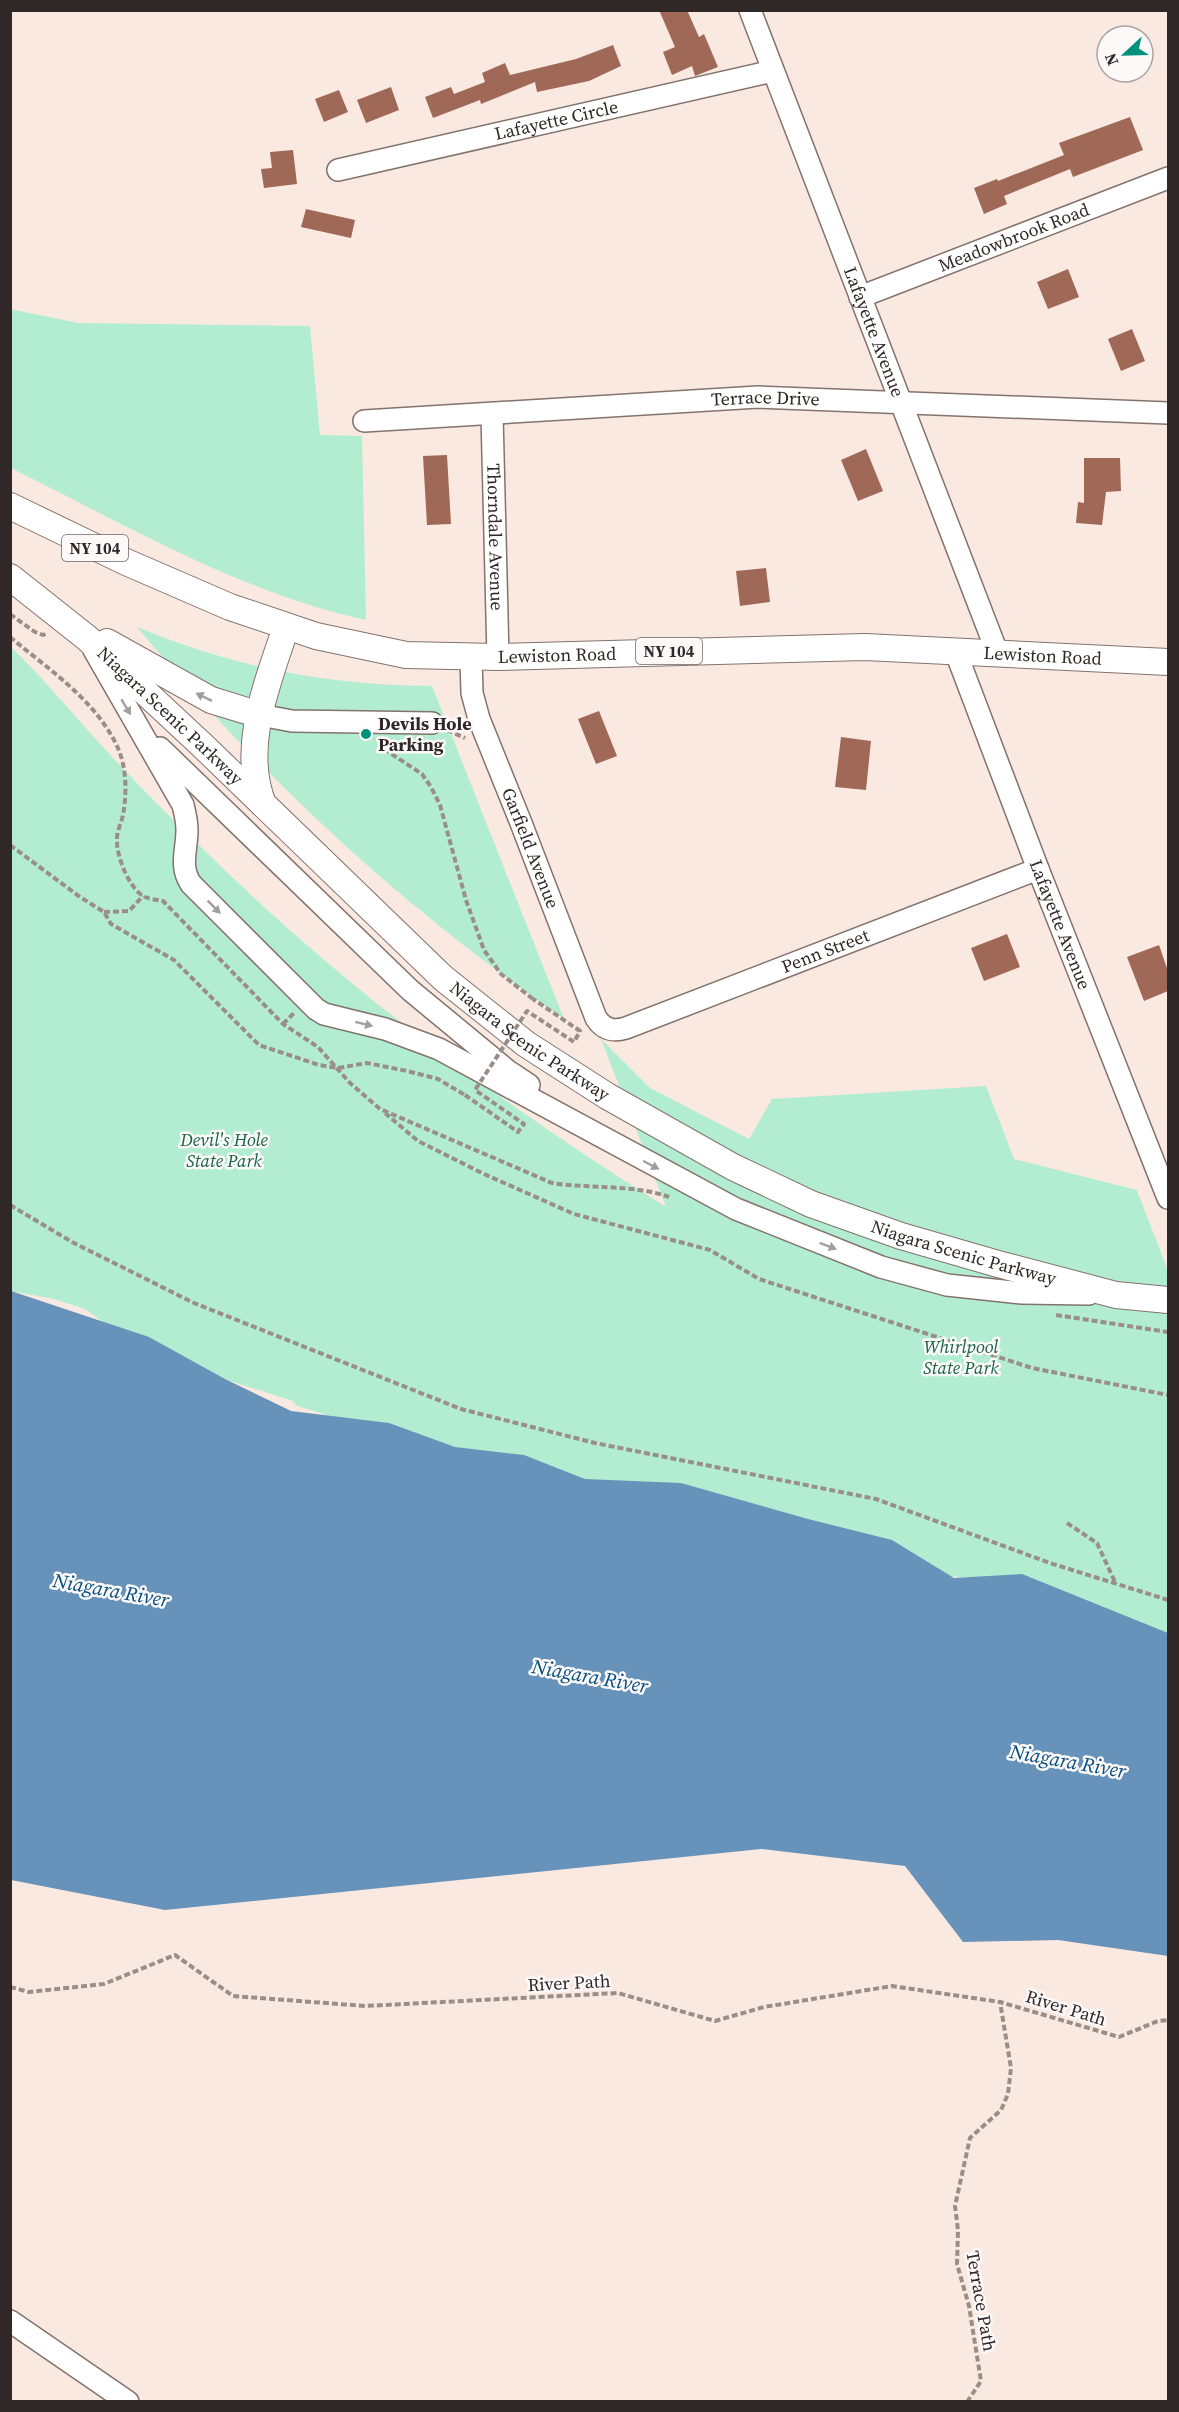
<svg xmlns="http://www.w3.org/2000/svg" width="1179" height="2412" font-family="'Source Serif 4',serif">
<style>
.green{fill:#b2edd1}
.water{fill:#6793bb}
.building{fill:#a06857}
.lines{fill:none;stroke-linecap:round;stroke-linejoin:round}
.minor-casing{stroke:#82736c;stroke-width:24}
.major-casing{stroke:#82736c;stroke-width:28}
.path{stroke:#9a8e89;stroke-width:4;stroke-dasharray:6 3;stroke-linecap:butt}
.minor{stroke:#fff;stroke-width:21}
.major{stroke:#fff;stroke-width:26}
.path-bridge{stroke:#9a8e89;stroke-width:4;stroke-dasharray:6 3;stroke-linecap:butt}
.oneway{fill:#a19e9d}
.poi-dot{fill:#00917d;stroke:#fdf9f8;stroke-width:2}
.labels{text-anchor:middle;stroke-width:5;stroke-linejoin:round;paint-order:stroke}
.shield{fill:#fdf9f8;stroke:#6d6765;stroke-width:1.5}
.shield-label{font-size:16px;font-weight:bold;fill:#2f2826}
.street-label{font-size:18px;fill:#2f2826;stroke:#fdf9f8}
.poi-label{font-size:18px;font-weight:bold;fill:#2f2826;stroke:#fdf9f8;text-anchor:start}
.park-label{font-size:18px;font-style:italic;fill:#186448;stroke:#fdf9f8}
.water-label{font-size:20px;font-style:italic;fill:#054f82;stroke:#fdf9f8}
</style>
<rect width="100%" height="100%" fill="#fae9e1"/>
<!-- green -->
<path class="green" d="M10,309L78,323L310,326L320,435L362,436L366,620C243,594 124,524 11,468Z
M137,627C234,667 326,685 432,686L564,1019C399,904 265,781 137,627Z
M10,646C43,678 72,713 102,746C135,782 169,816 204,850C343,987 500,1103 666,1207L601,1039L650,1088L749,1139L772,1099L986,1086L1014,1159L1137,1190L1168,1271V1639L1012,1582L926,1574L346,1425L321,1413L297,1406L293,1401L227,1380L132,1343L85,1309L54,1299L11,1291Z"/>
<!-- water -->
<path class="water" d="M11,1291L149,1337L225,1379L291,1411L389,1423L455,1447L524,1455L585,1479L681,1483L808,1519L892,1540L954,1578L1022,1574L1168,1633V1956L1058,1940L963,1942L905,1866L761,1849L165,1910L11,1880Z"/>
<!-- building -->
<path class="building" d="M659,10H687L699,37L704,34L718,67L695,76L692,66L672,75L663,52L675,47Z
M613,45L621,66L589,81L537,92L535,82L481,104L480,100L433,118L425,97L451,87L454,94L485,82L482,73L505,63L510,75L576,59Z
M391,87L399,110L366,123L357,100Z
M339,90L348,112L324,122L315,99Z
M1130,117L1143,150L1073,177L1070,169L1004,196L1007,204L984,214L974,188L997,179L998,181L1064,155L1059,143Z
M293,150L297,184L264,188L261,169L272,168L270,152Z
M306,209L355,220L351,238L301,227Z
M1068,269L1079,297L1048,309L1037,282Z
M1132,329L1145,361L1121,371L1108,339Z
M866,449L883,491L858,501L841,460Z
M447,455L451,524L427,525L423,456Z
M1084,458H1120L1121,491L1106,492L1102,525L1076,523L1078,502L1084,503Z
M766,568L770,602L740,606L736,571Z
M599,711L617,756L596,764L578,719Z
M841,737L871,741L866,790L835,787Z
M1007,934L1020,967L984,981L971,948Z
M1159,945L1168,971V991L1144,1001L1127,957Z"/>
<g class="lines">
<defs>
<g id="minor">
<path id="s1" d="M750,10L997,652"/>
<path id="s2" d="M338,170L773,71"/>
<path id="s3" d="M860,297L1168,178"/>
<path id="s4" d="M492,415L498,657"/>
<path id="s5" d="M364,421L758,397L1168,413"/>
<path d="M94,650L183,805C185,813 187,821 187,830C187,850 179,866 191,884L316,1009L324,1014L385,1029L439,1049L736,1209L881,1267L947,1285L1022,1293L1089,1294"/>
<path id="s6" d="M955,650L1038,869L1168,1198"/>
<path id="s7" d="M471,657L472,693L479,719L521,823L596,1018C603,1029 613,1032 626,1028L1038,869"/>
<path d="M260,715L292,721L432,723"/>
<path d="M160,748L410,990L508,1071L529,1085"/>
<path d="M10,2321L128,2402"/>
</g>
<g id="major">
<path id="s8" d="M10,506L126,562L230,607L316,636L406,655L498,657L865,647L1168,662"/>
<path id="s9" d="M10,577L87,638L203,746L443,978L526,1044L607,1096L733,1167L811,1204L901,1236L998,1264L1116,1295L1168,1300"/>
<path d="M107,642L211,700L260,715"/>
<path d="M263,804C240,747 268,682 286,627"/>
</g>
</defs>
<!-- minor casing -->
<use href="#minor" class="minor-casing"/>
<!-- major casing -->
<use href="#major" class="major-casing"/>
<!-- path -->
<path class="path" d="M10,614L35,632L43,635L48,633
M10,637C47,668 94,699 116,744C127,765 127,793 123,815C121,824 116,833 117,842C117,858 130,890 145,897C150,899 157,900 163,901L283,1024L318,1047L350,1083L380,1109L552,1183C590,1189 633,1184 669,1197
M447,730L465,738
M384,749L422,774L431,787L440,805L466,900L484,950L501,974L533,999
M10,845L80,897L104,912L111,924L174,960L259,1045L319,1065L338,1068L367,1063L407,1071L438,1079L465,1095
M104,912L129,911L143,896
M283,1024L295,1012
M385,1113L418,1141L484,1174L574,1214L710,1250L759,1279L1032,1368L1168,1395
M10,1205L72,1242L194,1303L461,1409L595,1443L876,1499L1050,1563L1168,1600
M1056,1315L1168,1332
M1067,1523L1097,1543L1115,1582
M10,1987L29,1992L104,1984L175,1955L233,1996L365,2006L618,1993L715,2021L764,2007L892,1986L1000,2002L1119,2037L1158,2021L1168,2020
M967,2402L981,2381L969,2306L957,2264L958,2230L955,2206L970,2138L1001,2110L1008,2094L1011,2068L1000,2002"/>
<!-- minor -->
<use href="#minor" class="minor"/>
<!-- major -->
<use href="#major" class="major"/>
<!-- path-bridge -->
<path class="path-bridge" d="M465,1095L518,1132L524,1124L475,1090L527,1011L574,1042L580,1031L533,999"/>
</g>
<!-- one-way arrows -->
<defs><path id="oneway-solid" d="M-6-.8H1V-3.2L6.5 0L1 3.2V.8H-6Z" transform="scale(1.5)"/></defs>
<g class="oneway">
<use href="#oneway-solid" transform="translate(204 697) rotate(-154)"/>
<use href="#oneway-solid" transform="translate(126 707) rotate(59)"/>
<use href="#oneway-solid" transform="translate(214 907) rotate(45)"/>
<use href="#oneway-solid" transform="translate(364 1024) rotate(14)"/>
<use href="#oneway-solid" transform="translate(651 1165) rotate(28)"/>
<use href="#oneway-solid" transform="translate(828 1246) rotate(21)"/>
</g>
<!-- markers -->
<circle class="poi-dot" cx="366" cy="734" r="6"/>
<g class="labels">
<!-- shield labels -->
<g class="shield">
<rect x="62" y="535" width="66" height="26" rx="4.5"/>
<rect x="636" y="638" width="66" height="26" rx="4.5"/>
</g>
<g class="shield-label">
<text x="95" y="554">NY 104</text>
<text x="669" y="657">NY 104</text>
</g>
<!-- street labels -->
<g class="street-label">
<text dy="6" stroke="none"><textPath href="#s2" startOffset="224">Lafayette Circle</textPath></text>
<text dy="6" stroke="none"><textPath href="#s3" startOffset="165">Meadowbrook Road</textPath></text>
<text dy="6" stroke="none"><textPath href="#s1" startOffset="345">Lafayette Avenue</textPath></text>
<text dy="6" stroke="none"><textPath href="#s5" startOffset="402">Terrace Drive</textPath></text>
<text dy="6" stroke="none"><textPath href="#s4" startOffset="122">Thorndale Avenue</textPath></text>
<text dy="6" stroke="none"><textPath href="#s8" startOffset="576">Lewiston Road</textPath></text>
<text dy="6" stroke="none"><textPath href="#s8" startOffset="1062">Lewiston Road</textPath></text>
<text dy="6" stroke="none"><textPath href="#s9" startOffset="212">Niagara Scenic Parkway</textPath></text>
<text dy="6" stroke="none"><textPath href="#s7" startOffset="202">Garfield Avenue</textPath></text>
<text dy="6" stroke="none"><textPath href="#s6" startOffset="294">Lafayette Avenue</textPath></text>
<text dy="6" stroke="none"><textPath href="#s7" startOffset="632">Penn Street</textPath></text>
<text dy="6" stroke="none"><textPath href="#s9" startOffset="698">Niagara Scenic Parkway</textPath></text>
<text dy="6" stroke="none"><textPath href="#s9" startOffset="1184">Niagara Scenic Parkway</textPath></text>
<text transform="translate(569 1983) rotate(-3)" y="6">River Path</text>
<text transform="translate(1066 2008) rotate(17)" y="6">River Path</text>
<text transform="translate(981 2301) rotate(80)" y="6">Terrace Path</text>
</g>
<!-- poi labels -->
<g class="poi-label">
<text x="378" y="730">Devils Hole<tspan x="378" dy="21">Parking</tspan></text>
</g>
<!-- park labels -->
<g class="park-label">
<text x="224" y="1146">Devil's Hole<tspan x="224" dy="21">State Park</tspan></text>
<text x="961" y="1353">Whirlpool<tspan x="961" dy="21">State Park</tspan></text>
</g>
<!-- water labels -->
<g class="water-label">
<text transform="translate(111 1590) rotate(10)" y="7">Niagara River</text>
<text transform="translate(590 1676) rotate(10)" y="7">Niagara River</text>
<text transform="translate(1068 1761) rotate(10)" y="7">Niagara River</text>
</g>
</g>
<!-- border -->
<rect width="1179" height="2412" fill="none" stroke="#2f2826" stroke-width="24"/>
<!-- north arrow -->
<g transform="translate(1125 54) rotate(248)"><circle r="28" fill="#fdf9f8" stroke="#aba5a4" stroke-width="1.5"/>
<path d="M0-4.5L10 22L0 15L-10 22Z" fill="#00917d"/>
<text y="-9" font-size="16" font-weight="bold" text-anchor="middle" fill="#2f2826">N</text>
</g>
</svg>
